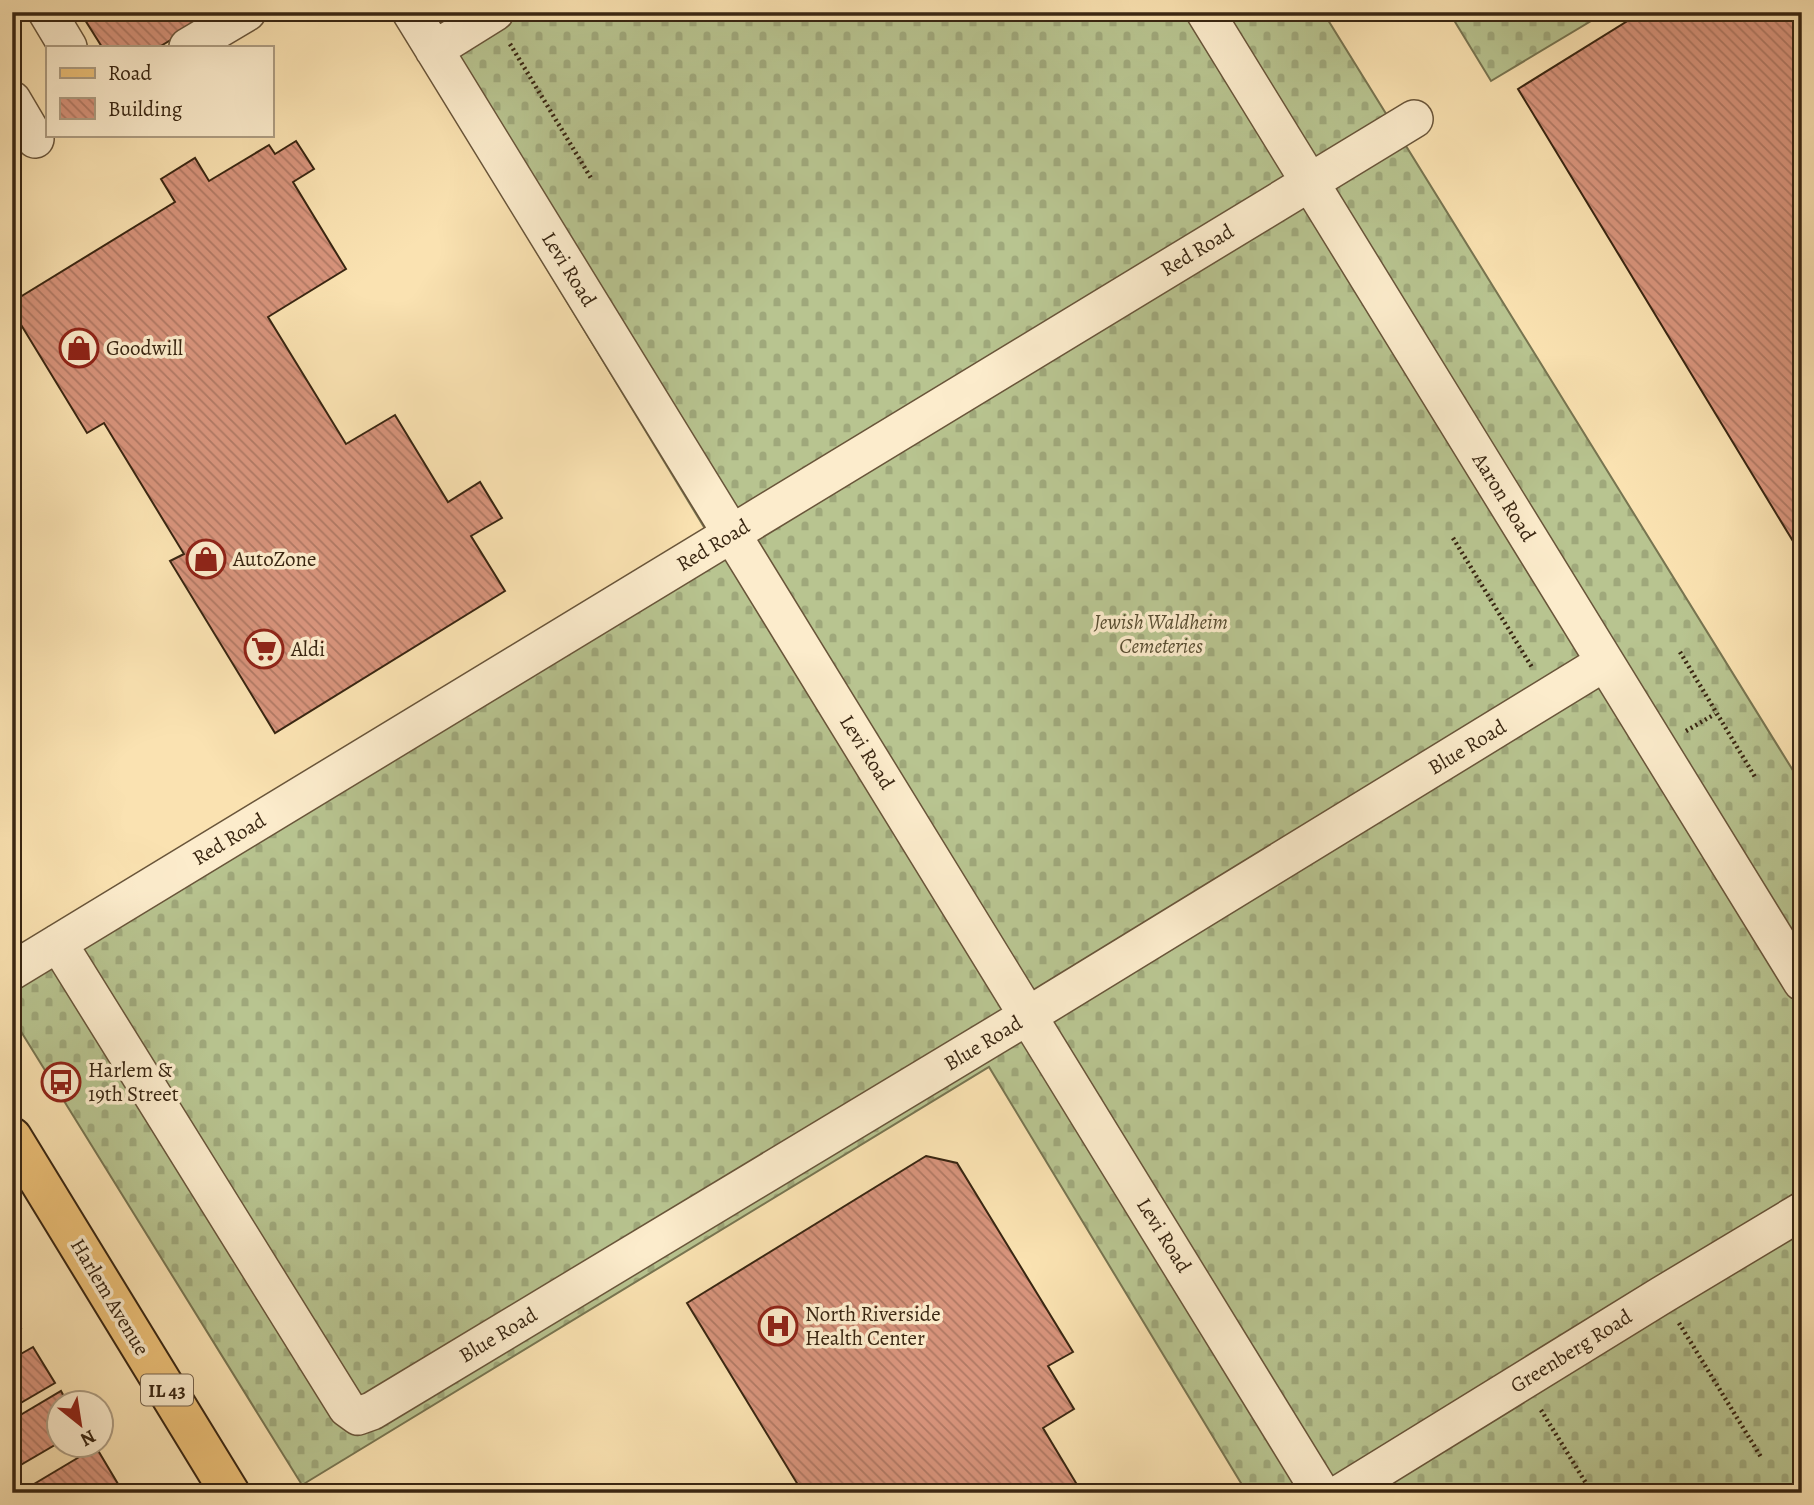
<svg xmlns="http://www.w3.org/2000/svg" width="1814" height="1505" font-family="Alegreya,serif">
<style>
.cemetery{fill:url(#cemetery-stones);stroke:#787551;stroke-width:2}
.building{fill:url(#building-back-hatch);stroke:#392612;stroke-width:2}
.lines{fill:none;stroke-linecap:round;stroke-linejoin:round}
.minor-casing{stroke:#69553a;stroke-width:40}
.major-casing{stroke:#392612;stroke-width:42}
.path{stroke:#392612;stroke-width:4.5;stroke-dasharray:2 3.5;stroke-linecap:butt}
.minor{stroke:#fceccc;stroke-width:37}
.major{stroke:#edc178;stroke-width:38}
.labels{text-anchor:middle;stroke-width:7;stroke-linejoin:round;paint-order:stroke}
.shield{fill:#fceccc;stroke:#74614a;stroke-width:2}
.shield-label{font-size:19px;font-weight:bold;fill:#392612}
.street-label{font-size:21px;fill:#392612;stroke:#fceccc}
.poi-label{font-size:21px;fill:#392612;stroke:#fceccc;text-anchor:start}
.park-label{font-size:21px;font-style:italic;fill:#594e32;stroke:#fceccc}
</style>
<defs>
<pattern id="cemetery-stones" width="16" height="16" patternUnits="userSpaceOnUse" patternTransform="scale(1.75)"><rect width="16" height="16" fill="#b8c490"/><path d="M2 7V4a2 2 0 0 1 4 0v3zM10 15v-3a2 2 0 0 1 4 0v3z" fill="#9fa87b"/></pattern>
<pattern id="building-back-hatch" width="6" height="6" patternUnits="userSpaceOnUse" patternTransform="scale(1.75)"><rect width="6" height="6" fill="#d8947c"/><path d="M-1 5l2 2M0 0l6 6M5-1l2 2" fill="none" stroke="#b07964"/></pattern>
</defs>
<rect width="100%" height="100%" fill="#fae2b1"/>
<filter id="stains"><feTurbulence type="fractalNoise" baseFrequency=".00286" numOctaves="4"/><feColorMatrix values="0 0 0 0 .2 0 0 0 0 .09 0 0 0 0 .02 0 0 0 .5 -.17"/></filter>
<radialGradient id="worn" r=".72"><stop offset=".6" stop-color="#630" stop-opacity="0"/><stop offset="1" stop-color="#630" stop-opacity=".3"/></radialGradient>
<!-- cemetery -->
<path class="cemetery" d="M391,12H1323L1802,785V1493H1247L989,1067L302,1485L12,1017V955L707,532Z
M1449,12H1606L1491,81Z"/>
<!-- building -->
<path class="building" d="M80,12H199L204,20L159,47H102Z
M1642,12H1802V556L1518,89Z
M296,141L314,169L293,182L346,269L268,317L346,444L395,415L448,502L480,482L502,518L471,536L505,591L275,733L170,561L184,554L104,423L87,433L12,310V302L175,202L161,179L195,158L209,181L269,145L275,154Z
M926,1156L957,1163L1073,1352L1048,1366L1074,1409L1043,1428L1082,1493H803L687,1303Z
M12,1313L21,1328L12,1334Z
M33,1347L55,1383L12,1408V1359Z
M61,1391L68,1404H60V1442L12,1470V1420Z
M96,1447L118,1484L103,1493H19Z"/>
<g class="lines">
<defs>
<path id="minor" d="M47,12L68,47
M411,12L1321,1493
M1205,12L1802,982
M188,47L247,12
M434,50L495,12
M12,100L35,139
M58,943L347,1408L358,1416L372,1411L1029,1015L1605,662
M12,971L1414,119
M1341,1493L1662,1295L1802,1211"/>
<path id="major" d="M12,1137L230,1493"/>
</defs>
<!-- minor casing -->
<use href="#minor" class="minor-casing"/>
<!-- major casing -->
<use href="#major" class="major-casing"/>
<!-- path -->
<path class="path" d="M510,44L591,178
M1453,538L1533,669
M1680,652L1755,777
M1686,731L1715,714
M1679,1323L1761,1457
M1541,1410L1592,1493"/>
<!-- minor -->
<use href="#minor" class="minor"/>
<!-- major -->
<use href="#major" class="major"/>
</g>
<!-- icons -->
<defs>
<symbol id="shop-ring" viewBox="-11 -11 22 22"><circle r="9.5" fill="#fceccc" stroke="#8f2418" stroke-width="1.5"/><path d="M-5-2.5h2.3a2.7 3.5 0 0 1 5.4 0H5L5.5 6h-11ZM-1.5-2.5h3a1.5 2.3 0 0 0-3 0Z" fill="#8f2418"/></symbol>
<symbol id="supermarket-ring" viewBox="-11 -11 22 22"><circle r="9.5" fill="#fceccc" stroke="#8f2418" stroke-width="1.5"/><path d="M-6-5.5h2.5l.6 2H6L4.5 2H-2.5L-4.4-4H-6ZM-1.5 3.2a1.3 1.3 0 1 0 .1 0ZM3 3.2a1.3 1.3 0 1 0 .1 0Z" fill="#8f2418"/></symbol>
<symbol id="bus-ring" viewBox="-11 -11 22 22"><circle r="9.5" fill="#fceccc" stroke="#8f2418" stroke-width="1.5"/><path d="M-5-6H5V4H4V6H2V4H-2V6H-4V4H-5ZM-3.5-4V0h7V-4ZM-3.5 1.2v1.5H-2V1.2ZM2 1.2v1.5H3.5V1.2Z" fill="#8f2418"/></symbol>
<symbol id="hospital-ring" viewBox="-11 -11 22 22"><circle r="9.5" fill="#fceccc" stroke="#8f2418" stroke-width="1.5"/><path d="M-5-5h3v3.5h4V-5h3V5h-3V1.5h-4V5h-3Z" fill="#8f2418"/></symbol>
</defs>
<g fill-rule="evenodd">
<use href="#shop-ring" x="57" y="326" width="44" height="44"/>
<use href="#shop-ring" x="184" y="537" width="44" height="44"/>
<use href="#supermarket-ring" x="242" y="627" width="44" height="44"/>
<use href="#bus-ring" x="39" y="1060" width="44" height="44"/>
<use href="#hospital-ring" x="756" y="1304" width="44" height="44"/>
</g>
<g class="labels">
<!-- shield labels -->
<rect class="shield" x="141" y="1374.5" width="52" height="31" rx="5"/>
<g class="shield-label">
<text x="167" y="1397">IL 43</text>
</g>
<!-- street labels -->
<g class="street-label">
<text transform="translate(1197 250) rotate(-31)" y="7">Red Road</text>
<text transform="translate(569 269) rotate(58)" y="7">Levi Road</text>
<text transform="translate(1504 497) rotate(58)" y="7">Aaron Road</text>
<text transform="translate(713 545) rotate(-31)" y="7">Red Road</text>
<text transform="translate(1467 747) rotate(-31)" y="7">Blue Road</text>
<text transform="translate(867 752) rotate(58)" y="7">Levi Road</text>
<text transform="translate(229 839) rotate(-31)" y="7">Red Road</text>
<text transform="translate(983 1043) rotate(-31)" y="7">Blue Road</text>
<text transform="translate(1164 1235) rotate(58)" y="7">Levi Road</text>
<text transform="translate(110 1297) rotate(59)" y="7">Harlem Avenue</text>
<text transform="translate(498 1335) rotate(-31)" y="7">Blue Road</text>
<text transform="translate(1571 1351) rotate(-32)" y="7">Greenberg Road</text>
</g>
<!-- poi labels -->
<g class="poi-label">
<text x="106" y="355">Goodwill</text>
<text x="233" y="566">AutoZone</text>
<text x="291" y="656">Aldi</text>
<text x="88" y="1077">Harlem &amp;<tspan x="88" dy="24">19th Street</tspan></text>
<text x="805" y="1321">North Riverside<tspan x="805" dy="24">Health Center</tspan></text>
</g>
<!-- park labels -->
<g class="park-label">
<text x="1161" y="629">Jewish Waldheim<tspan x="1161" dy="24">Cemeteries</tspan></text>
</g>
</g>
<!-- margin -->
<rect width="1814" height="1505" fill="none" stroke="#fae2b1" stroke-width="42"/>
<rect x="14" y="14" width="1786" height="1477" fill="none" stroke="#392612" stroke-width="3.5"/>
<rect x="21" y="21" width="1772" height="1463" fill="none" stroke="#392612" stroke-width="2"/>
<!-- legend -->
<rect x="46" y="46" width="228" height="91" fill="#fceccc" stroke="#ae9d82" stroke-width="2"/>
<rect x="60" y="68" width="35" height="10" fill="#edc178" stroke="#ae9d82" stroke-width="2"/>
<text x="108" y="80" font-size="21" fill="#392612">Road</text>
<rect x="60" y="98" width="35" height="21" fill="url(#building-back-hatch)" stroke="#ae9d82" stroke-width="2"/>
<text x="108" y="116" font-size="21" fill="#392612">Building</text>
<!-- north arrow -->
<g transform="translate(80 1424) rotate(150)"><circle r="33" fill="#fceccc" stroke="#ae9d82" stroke-width="2"/>
<path d="M0-5L12 26L0 18L-12 26Z" fill="#8f2418"/>
<text y="-10" font-size="19" font-weight="bold" text-anchor="middle" fill="#392612">N</text>
</g>
<rect width="100%" height="100%" filter="url(#stains)"/>
<rect width="100%" height="100%" fill="url(#worn)"/>
</svg>
